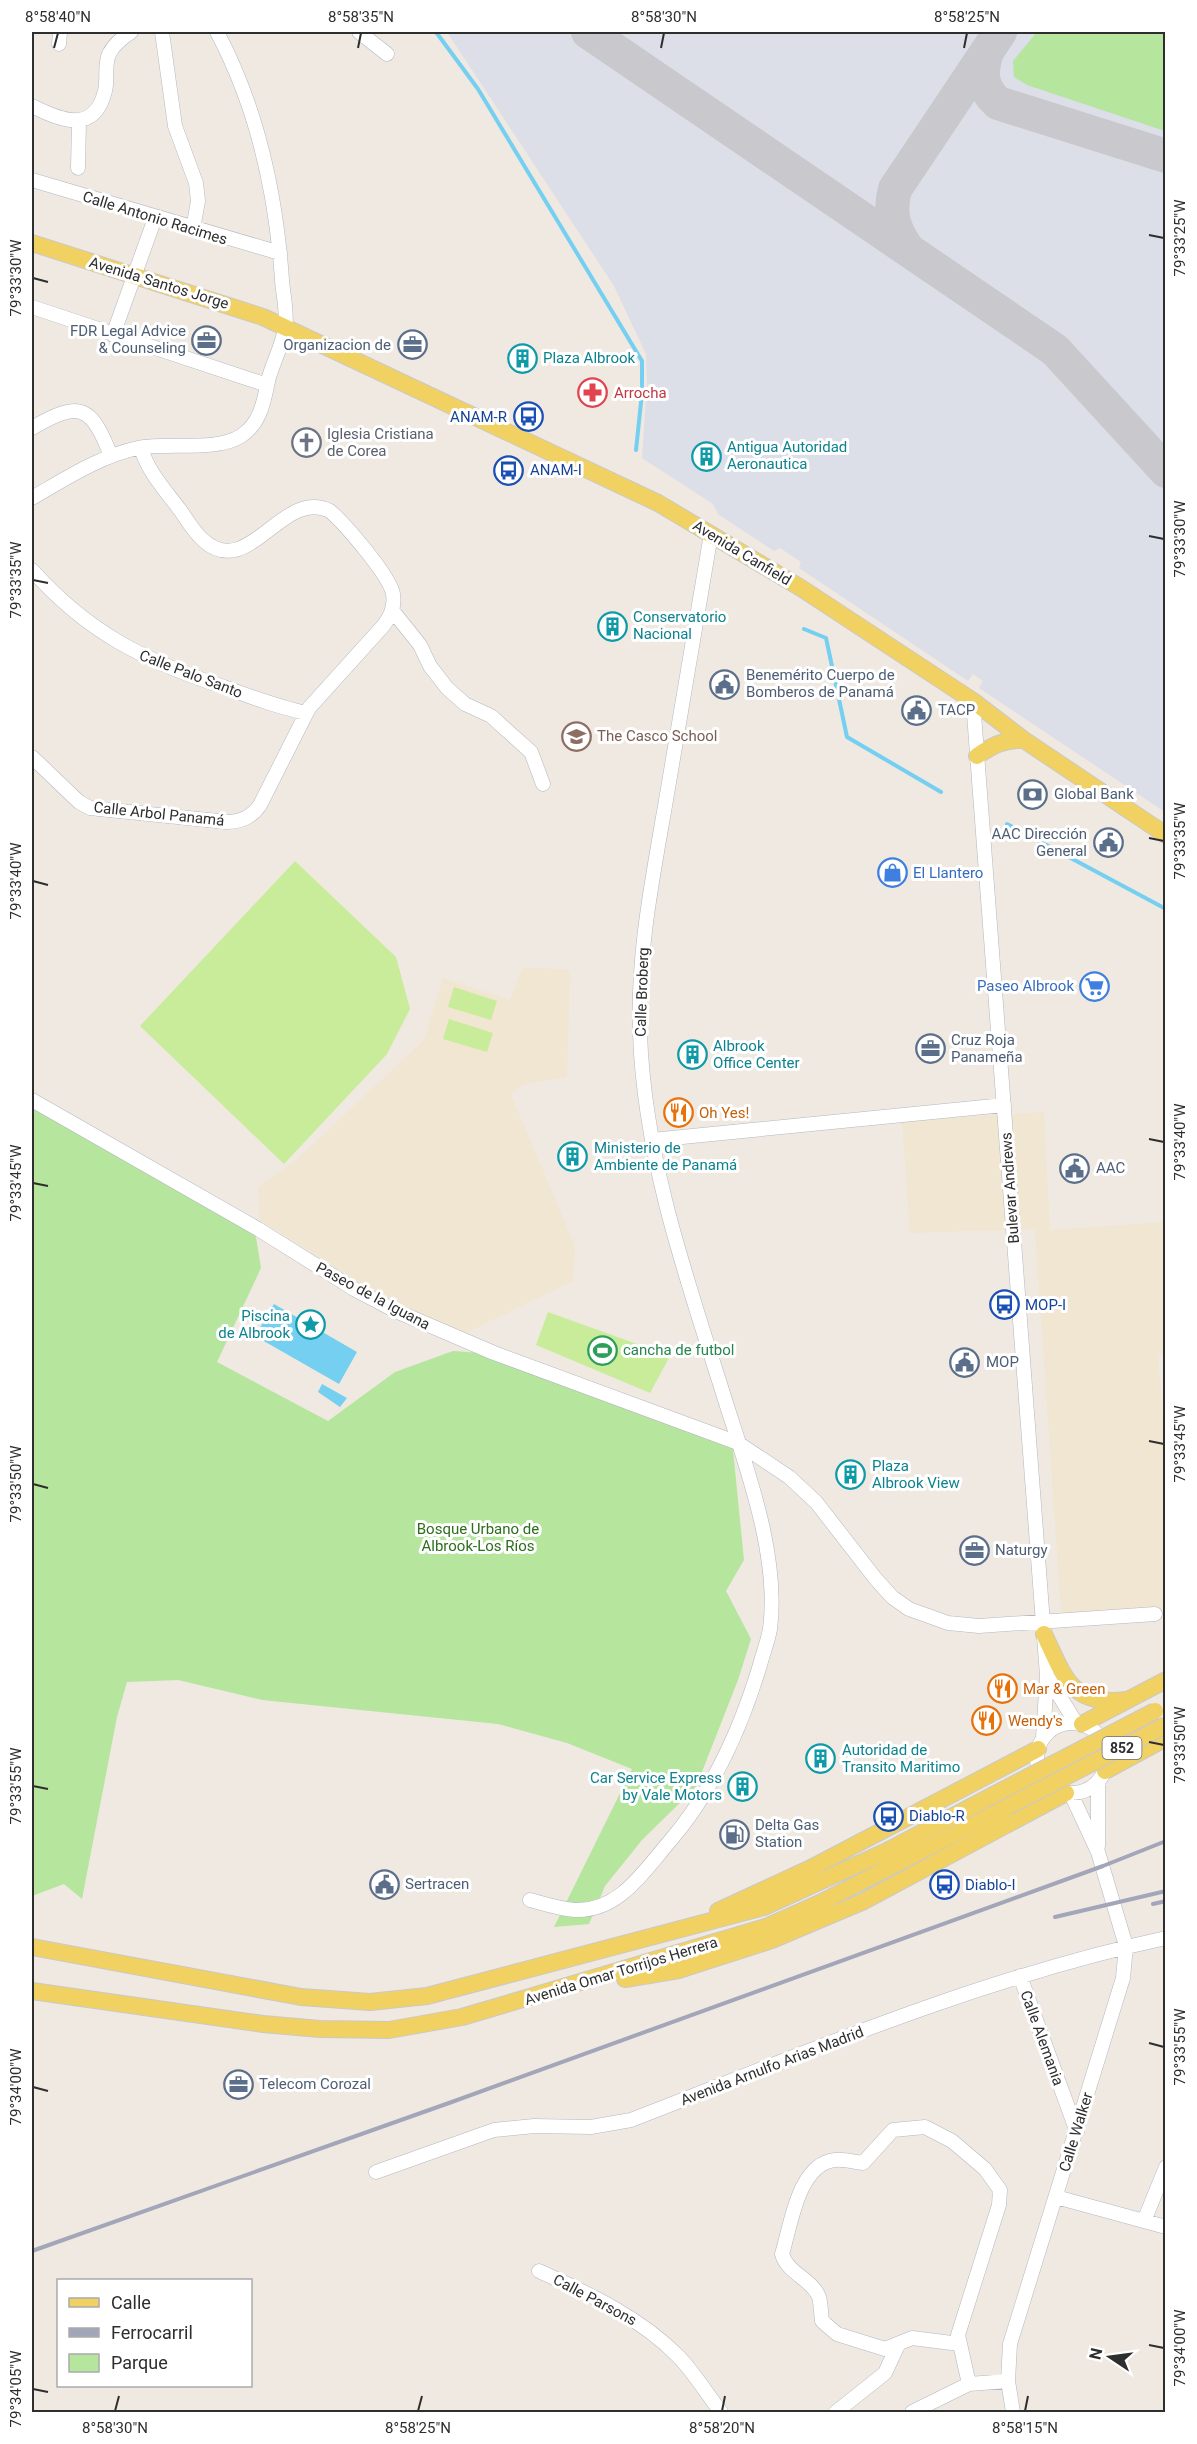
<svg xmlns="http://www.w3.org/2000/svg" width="1197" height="2444" font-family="Roboto,sans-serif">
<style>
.education{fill:#f0e6d1}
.airport{fill:#dcdee8}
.green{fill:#b6e59e}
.pitch{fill:#c9ec9a}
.water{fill:#75cff0}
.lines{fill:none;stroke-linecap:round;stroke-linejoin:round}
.stream{stroke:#75cff0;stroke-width:4}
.taxiway{stroke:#c9c8cc;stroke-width:34}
.minor-casing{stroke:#b4b7c1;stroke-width:15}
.major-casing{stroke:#c9c9c9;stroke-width:18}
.minor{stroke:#fff;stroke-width:14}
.major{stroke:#f2d163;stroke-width:16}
.rail{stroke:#a3a6b8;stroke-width:4}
.major-bridge-casing{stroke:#c9c9c9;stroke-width:18;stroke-linecap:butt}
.major-bridge{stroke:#f2d163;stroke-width:16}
.ticks{fill:none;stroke:#2e2e2e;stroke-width:2}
.labels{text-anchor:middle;stroke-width:6;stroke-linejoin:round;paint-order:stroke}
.shield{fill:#fff;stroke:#6d6d6d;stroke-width:1.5}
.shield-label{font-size:14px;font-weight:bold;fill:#2e2e2e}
.street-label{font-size:15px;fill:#2e2e2e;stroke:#fff}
.service-label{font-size:15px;fill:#4e5e75;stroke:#fff;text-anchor:start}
.culture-label{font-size:15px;fill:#0d838f;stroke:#fff;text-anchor:start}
.health-label{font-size:15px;fill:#be3a42;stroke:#fff;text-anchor:start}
.transit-label{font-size:15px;fill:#164399;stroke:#fff;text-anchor:start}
.worship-label{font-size:15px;fill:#5b616d;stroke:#fff;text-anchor:start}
.education-label{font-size:15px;fill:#785e54;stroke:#fff;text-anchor:start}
.shop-label{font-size:15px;fill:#366cbe;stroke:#fff;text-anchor:start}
.food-label{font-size:15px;fill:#c56008;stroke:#fff;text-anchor:start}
.leisure-label{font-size:15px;fill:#27864d;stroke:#fff;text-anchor:start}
.park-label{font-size:15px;fill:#2c6e1b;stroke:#fff}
.neatline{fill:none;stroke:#2e2e2e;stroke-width:2}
.ticks-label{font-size:15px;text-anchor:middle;fill:#2e2e2e}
</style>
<rect width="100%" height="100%" fill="#efe9e1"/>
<!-- education -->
<path class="education" d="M523,967L570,970L567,1077L522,1085L511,1095L575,1246L573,1281L461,1335L359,1282L260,1220L258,1187L296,1160L424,1040L443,978L510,1000Z
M1044,1112L1050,1230L1165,1222V1353L1158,1354L1166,1463L1165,1618L1062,1627L1035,1229L910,1233L902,1121Z"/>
<!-- airport -->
<path class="airport" d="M447,32H1165V812L979,688L983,681L973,674L968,681L799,568L801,562L780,548L774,551L718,514L713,504L642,458L647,385L646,354L614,286Z"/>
<!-- green -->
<path class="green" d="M1037,32H1158L1165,34V131L1027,85L1014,77L1013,61Z
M32,1104L255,1231L261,1268L217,1362L328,1421L395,1372L453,1351L497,1354L732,1440L744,1560L726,1591L751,1639L738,1680L696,1787L642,1840L605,1886L589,1924L554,1927L632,1769L567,1743L498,1724L262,1700L178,1680L127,1682L117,1717L82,1899L64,1884L32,1896Z"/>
<!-- pitch -->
<path class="pitch" d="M295,861L396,957L410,1009L387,1054L284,1164L140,1026Z
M454,987L497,1001L491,1020L448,1007Z
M449,1019L493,1033L487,1052L443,1039Z
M548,1312L670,1356L650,1393L536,1345Z"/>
<!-- water -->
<path class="water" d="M274,1304L357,1352L339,1384L255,1336Z
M322,1384L347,1398L340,1407L318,1392Z"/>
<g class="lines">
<!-- stream -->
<path class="stream" d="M436,32L478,89L642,361V393L636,450
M804,629L826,638L847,737L941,792
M1007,824L1166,909"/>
<!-- taxiway -->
<path class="taxiway" d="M588,32L1055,350L1166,471
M987,52C980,73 981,88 998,103L1166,156
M907,248C893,228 889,213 895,189L1000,32"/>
<defs>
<path id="minor" d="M162,32L175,126L196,183L198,201L193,229
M359,32L387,54
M59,44L60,32
M32,106C60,120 94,135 105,91C108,79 104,66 109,54C114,44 122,38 131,32
M78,168L79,121
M32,180L280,253
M32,307L267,385
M113,335L155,218
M32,428C80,400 91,405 111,456
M32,498C65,479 100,456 138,448C168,442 216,452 241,436C262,422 264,399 269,377C274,361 282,345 285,329C288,315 283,295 282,280C276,193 258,109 217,32
M32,570C88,633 145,661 224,687C251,697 278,707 306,713
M392,610L420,645L430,666L447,688L465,704L491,716L531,752L543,784
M973,701L1047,1676L1043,1738
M32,757L79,802L90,808L227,822C241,822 252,817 260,805L309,708L384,625C391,616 395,606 393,594C390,576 345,524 330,511C282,487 249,582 203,540C194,532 187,520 180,510C165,490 148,472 141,448
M32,1100L258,1229L354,1289L396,1311L494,1353L738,1443L789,1477L816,1502L875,1578L892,1597L909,1609L948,1623L979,1626L1155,1614
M652,1140L1004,1105
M1047,1676L1076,1723
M1037 1758a35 35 0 1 1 70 0a35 35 0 1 1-70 0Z
M1098,1846V1782
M530,1900C545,1904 560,1909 575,1910C619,1912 644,1871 670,1841C713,1791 741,1728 760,1665C763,1653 768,1641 770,1629C780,1553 744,1462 722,1390C685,1274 644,1156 640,1033C637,956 652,881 665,806C680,715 696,625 711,534
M1020,1976L1077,2132
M376,2172L494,2130L534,2126L591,2127L631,2120C807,2052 981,1978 1166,1938
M1056,2197L1166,2227
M1144,2221L1166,2167
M539,2271C589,2294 640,2317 679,2357C695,2374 707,2394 721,2412
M960,2344L912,2338L885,2349L837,2334L822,2321C821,2314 821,2304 819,2297C812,2279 787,2273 782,2254C791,2225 798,2164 835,2160C844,2159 854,2162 863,2163L893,2130L925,2127L952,2141L985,2169L1000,2190L999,2205L958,2335L969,2384
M836,2412L885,2373L898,2345
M912,2412L969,2384L1008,2381
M1013,2412L1008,2381L1010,2344L1123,1978L1126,1946L1098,1852L1071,1794"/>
<path id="major" d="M32,243L263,317L658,503L801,588L973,701L1024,740L1166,835
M977,756C993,745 1005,739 1024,740
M1044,1634C1064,1676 1071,1707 1126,1700
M1082,1724L1166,1680
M1105,1771L1166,1738
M718,1911L811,1868L1038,1749
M32,1947L301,1997L370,2002L427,1996L764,1907L887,1851L1001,1791
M625,1979L679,1970L772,1940L862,1902L1066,1793
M32,1991L263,2024L320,2029L389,2030L462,2017L766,1927L822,1902L1007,1807"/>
</defs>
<!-- minor casing -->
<use href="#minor" class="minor-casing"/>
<!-- major casing -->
<use href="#major" class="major-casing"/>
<!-- minor -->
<use href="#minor" class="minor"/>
<!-- major -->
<use href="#major" class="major"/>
<!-- rail -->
<path class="rail" d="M1153,1904L1166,1901
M1055,1917L1166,1891
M32,2251L449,2103L1103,1866L1166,1841"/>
<defs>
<path id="major-bridge" d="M1001,1791L1155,1711
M1007,1807L1166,1725"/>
</defs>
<!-- major-bridge casing -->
<use href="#major-bridge" class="major-bridge-casing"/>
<!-- major-bridge -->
<use href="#major-bridge" class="major-bridge"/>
</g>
<!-- ticks -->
<path class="ticks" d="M54,48L58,33M358,48L361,33M661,48L664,33M964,48L967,33M1149,235L1164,238M33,278L48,282M1149,536L1164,539M33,580L48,583M1149,838L1164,841M33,881L48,885M1149,1139L1164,1142M33,1183L48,1186M1149,1441L1164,1444M33,1484L48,1488M1149,1742L1164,1745M33,1786L48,1789M1149,2043L1164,2047M33,2087L48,2091M1149,2345L1164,2348M33,2389L48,2392M115,2411L119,2396M418,2411L422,2396M722,2411L725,2396M1025,2411L1028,2396"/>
<!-- icons -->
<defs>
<symbol id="office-ring" viewBox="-11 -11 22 22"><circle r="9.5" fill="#fff" stroke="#5c6f8a" stroke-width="1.5"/><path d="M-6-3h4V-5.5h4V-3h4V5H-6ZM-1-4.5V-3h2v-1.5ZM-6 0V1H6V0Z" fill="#5c6f8a"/></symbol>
<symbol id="building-ring" viewBox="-11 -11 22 22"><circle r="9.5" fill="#fff" stroke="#0f9aa8" stroke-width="1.5"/><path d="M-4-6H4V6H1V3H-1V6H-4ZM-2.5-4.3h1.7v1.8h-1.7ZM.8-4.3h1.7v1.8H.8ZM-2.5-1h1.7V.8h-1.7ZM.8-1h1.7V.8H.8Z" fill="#0f9aa8"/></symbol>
<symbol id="pharmacy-ring" viewBox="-11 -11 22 22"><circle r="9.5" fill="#fff" stroke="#e0444e" stroke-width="1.5"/><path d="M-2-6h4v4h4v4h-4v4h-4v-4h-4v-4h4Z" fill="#e0444e"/></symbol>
<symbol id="bus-ring" viewBox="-11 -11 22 22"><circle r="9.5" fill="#fff" stroke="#1a4fb4" stroke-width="1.5"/><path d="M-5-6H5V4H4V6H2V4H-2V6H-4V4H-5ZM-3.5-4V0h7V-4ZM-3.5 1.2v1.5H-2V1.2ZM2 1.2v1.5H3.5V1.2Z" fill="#1a4fb4"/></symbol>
<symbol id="church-ring" viewBox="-11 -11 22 22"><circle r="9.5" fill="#fff" stroke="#6b7280" stroke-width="1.5"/><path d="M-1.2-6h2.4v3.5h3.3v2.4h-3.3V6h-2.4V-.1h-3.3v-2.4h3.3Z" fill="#6b7280"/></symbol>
<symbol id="civic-ring" viewBox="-11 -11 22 22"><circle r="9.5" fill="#fff" stroke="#5c6f8a" stroke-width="1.5"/><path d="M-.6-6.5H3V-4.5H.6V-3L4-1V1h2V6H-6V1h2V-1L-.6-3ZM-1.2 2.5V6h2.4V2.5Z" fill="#5c6f8a"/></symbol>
<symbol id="school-ring" viewBox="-11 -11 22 22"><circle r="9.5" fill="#fff" stroke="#8d6e63" stroke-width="1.5"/><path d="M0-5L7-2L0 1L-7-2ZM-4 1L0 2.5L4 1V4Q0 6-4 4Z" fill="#8d6e63"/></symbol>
<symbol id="bank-ring" viewBox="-11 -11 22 22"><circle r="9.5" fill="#fff" stroke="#5c6f8a" stroke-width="1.5"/><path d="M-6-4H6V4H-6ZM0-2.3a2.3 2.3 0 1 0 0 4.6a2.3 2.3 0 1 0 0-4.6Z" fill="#5c6f8a"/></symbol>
<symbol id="shop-ring" viewBox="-11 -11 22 22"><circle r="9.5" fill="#fff" stroke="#3f7fe0" stroke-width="1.5"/><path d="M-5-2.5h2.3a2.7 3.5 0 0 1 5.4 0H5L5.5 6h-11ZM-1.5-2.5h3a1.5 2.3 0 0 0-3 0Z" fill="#3f7fe0"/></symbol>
<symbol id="supermarket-ring" viewBox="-11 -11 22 22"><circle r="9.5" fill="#fff" stroke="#3f7fe0" stroke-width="1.5"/><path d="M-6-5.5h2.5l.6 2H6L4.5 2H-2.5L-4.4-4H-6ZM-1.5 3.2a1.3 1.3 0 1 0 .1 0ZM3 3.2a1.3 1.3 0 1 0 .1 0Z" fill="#3f7fe0"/></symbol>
<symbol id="restaurant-ring" viewBox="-11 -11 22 22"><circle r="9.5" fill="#fff" stroke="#e8710a" stroke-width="1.5"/><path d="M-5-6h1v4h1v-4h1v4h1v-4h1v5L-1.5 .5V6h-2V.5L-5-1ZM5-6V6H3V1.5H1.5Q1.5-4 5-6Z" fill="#e8710a"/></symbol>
<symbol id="sight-ring" viewBox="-11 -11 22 22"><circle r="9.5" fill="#fff" stroke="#0f9aa8" stroke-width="1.5"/><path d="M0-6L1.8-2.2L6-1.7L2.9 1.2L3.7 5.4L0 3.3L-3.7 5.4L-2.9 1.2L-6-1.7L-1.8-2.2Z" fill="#0f9aa8"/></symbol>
<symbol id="stadium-ring" viewBox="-11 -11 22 22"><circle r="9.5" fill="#fff" stroke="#2e9e5b" stroke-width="1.5"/><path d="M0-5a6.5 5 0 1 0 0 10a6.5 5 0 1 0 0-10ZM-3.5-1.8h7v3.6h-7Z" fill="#2e9e5b"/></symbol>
<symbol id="fuel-ring" viewBox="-11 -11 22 22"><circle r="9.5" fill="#fff" stroke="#5c6f8a" stroke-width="1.5"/><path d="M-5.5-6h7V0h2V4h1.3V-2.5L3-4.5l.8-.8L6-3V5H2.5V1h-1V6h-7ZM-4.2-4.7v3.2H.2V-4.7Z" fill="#5c6f8a"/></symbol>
</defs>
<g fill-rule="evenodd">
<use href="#office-ring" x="190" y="324" width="33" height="33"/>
<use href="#office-ring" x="396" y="328" width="33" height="33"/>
<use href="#building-ring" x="506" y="342" width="33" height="33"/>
<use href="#pharmacy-ring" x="576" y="376" width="33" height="33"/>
<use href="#bus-ring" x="512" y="400" width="33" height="33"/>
<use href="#church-ring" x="290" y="426" width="33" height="33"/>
<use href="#building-ring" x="690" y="440" width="33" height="33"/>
<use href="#bus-ring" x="492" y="454" width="33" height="33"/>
<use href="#building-ring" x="596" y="610" width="33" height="33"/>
<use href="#civic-ring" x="708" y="668" width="33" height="33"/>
<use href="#civic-ring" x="900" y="694" width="33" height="33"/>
<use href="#school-ring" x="560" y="720" width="33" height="33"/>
<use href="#bank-ring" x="1016" y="778" width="33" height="33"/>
<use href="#civic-ring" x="1092" y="826" width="33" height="33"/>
<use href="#shop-ring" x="876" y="856" width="33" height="33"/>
<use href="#supermarket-ring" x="1078" y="970" width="33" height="33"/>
<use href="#office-ring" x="914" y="1032" width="33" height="33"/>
<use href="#building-ring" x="676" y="1038" width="33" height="33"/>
<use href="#restaurant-ring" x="662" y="1096" width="33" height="33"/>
<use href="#building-ring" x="556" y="1140" width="33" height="33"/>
<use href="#civic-ring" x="1058" y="1152" width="33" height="33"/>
<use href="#bus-ring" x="988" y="1288" width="33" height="33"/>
<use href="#sight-ring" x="294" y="1308" width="33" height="33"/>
<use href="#stadium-ring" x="586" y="1334" width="33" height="33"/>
<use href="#civic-ring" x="948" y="1346" width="33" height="33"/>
<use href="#building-ring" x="834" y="1458" width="33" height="33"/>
<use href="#office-ring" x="958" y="1534" width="33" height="33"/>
<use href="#restaurant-ring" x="986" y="1672" width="33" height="33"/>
<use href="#restaurant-ring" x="970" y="1704" width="33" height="33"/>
<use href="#building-ring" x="804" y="1742" width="33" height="33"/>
<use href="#building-ring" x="726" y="1770" width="33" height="33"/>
<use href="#bus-ring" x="872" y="1800" width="33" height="33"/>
<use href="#fuel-ring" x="718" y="1818" width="33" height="33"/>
<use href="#civic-ring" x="368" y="1868" width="33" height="33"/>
<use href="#bus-ring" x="928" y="1868" width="33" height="33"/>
<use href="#office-ring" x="222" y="2068" width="33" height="33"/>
</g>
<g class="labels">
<!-- shield labels -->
<rect class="shield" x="1102.5" y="1737" width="39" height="22" rx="4.5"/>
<g class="shield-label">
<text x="1122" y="1753">852</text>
</g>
<!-- street labels -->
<g class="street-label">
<text transform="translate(155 218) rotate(17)" y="5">Calle Antonio Racimes</text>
<text transform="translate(159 283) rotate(17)" y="5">Avenida Santos Jorge</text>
<text transform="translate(742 553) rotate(31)" y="5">Avenida Canfield</text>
<text transform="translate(191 674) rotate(21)" y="5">Calle Palo Santo</text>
<text transform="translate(159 814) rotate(6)" y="5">Calle Arbol Panamá</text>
<text transform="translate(642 992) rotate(-88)" y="5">Calle Broberg</text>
<text transform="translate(1010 1188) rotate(-94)" y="5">Bulevar Andrews</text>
<text transform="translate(373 1296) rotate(28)" y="5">Paseo de la Iguana</text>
<text transform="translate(621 1971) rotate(-17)" y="5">Avenida Omar Torrijos Herrera</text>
<text transform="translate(1042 2038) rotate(70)" y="5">Calle Alemania</text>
<text transform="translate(772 2066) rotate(-21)" y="5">Avenida Arnulfo Arias Madrid</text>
<text transform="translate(1076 2132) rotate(-73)" y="5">Calle Walker</text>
<text transform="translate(595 2300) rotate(28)" y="5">Calle Parsons</text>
</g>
<!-- service labels -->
<g class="service-label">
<text x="186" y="336" text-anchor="end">FDR Legal Advice<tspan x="186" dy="17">&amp; Counseling</tspan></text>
<text x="391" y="350" text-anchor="end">Organizacion de</text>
<text x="746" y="680">Benemérito Cuerpo de<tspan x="746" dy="17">Bomberos de Panamá</tspan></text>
<text x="938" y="715">TACP</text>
<text x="1054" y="799">Global Bank</text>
<text x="1087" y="839" text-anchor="end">AAC Dirección<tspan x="1087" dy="17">General</tspan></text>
<text x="951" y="1045">Cruz Roja<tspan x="951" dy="17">Panameña</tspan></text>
<text x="1096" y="1173">AAC</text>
<text x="986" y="1367">MOP</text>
<text x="995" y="1555">Naturgy</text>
<text x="755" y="1830">Delta Gas<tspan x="755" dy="17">Station</tspan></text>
<text x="405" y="1889">Sertracen</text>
<text x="259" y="2089">Telecom Corozal</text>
</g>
<!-- culture labels -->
<g class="culture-label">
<text x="543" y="363">Plaza Albrook</text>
<text x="727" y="452">Antigua Autoridad<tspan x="727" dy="17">Aeronautica</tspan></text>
<text x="633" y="622">Conservatorio<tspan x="633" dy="17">Nacional</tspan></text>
<text x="713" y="1051">Albrook<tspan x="713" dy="17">Office Center</tspan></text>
<text x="594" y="1153">Ministerio de<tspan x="594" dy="17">Ambiente de Panamá</tspan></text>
<text x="290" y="1321" text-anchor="end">Piscina<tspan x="290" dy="17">de Albrook</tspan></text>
<text x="872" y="1471">Plaza<tspan x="872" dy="17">Albrook View</tspan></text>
<text x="842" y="1755">Autoridad de<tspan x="842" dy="17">Transito Maritimo</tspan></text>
<text x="722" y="1783" text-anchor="end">Car Service Express<tspan x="722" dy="17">by Vale Motors</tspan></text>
</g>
<!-- health labels -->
<g class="health-label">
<text x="614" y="398">Arrocha</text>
</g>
<!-- transit labels -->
<g class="transit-label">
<text x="507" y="422" text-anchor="end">ANAM-R</text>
<text x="530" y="475">ANAM-I</text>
<text x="1025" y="1310">MOP-I</text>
<text x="909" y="1821">Diablo-R</text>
<text x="965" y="1890">Diablo-I</text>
</g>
<!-- worship labels -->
<g class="worship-label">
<text x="327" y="439">Iglesia Cristiana<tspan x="327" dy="17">de Corea</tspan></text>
</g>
<!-- education labels -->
<g class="education-label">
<text x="597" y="741">The Casco School</text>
</g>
<!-- shop labels -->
<g class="shop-label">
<text x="913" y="878">El Llantero</text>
<text x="1074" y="991" text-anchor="end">Paseo Albrook</text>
</g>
<!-- food labels -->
<g class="food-label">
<text x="699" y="1118">Oh Yes!</text>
<text x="1023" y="1694">Mar &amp; Green</text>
<text x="1008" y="1726">Wendy's</text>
</g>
<!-- leisure labels -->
<g class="leisure-label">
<text x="623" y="1355">cancha de futbol</text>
</g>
<!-- park labels -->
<g class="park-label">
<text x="478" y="1534">Bosque Urbano de<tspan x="478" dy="17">Albrook-Los Ríos</tspan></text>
</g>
</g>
<!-- border -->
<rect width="1197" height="2444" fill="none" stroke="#ffffff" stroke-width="66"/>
<!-- legend -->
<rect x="57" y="2279" width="195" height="108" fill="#ffffff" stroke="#ababab" stroke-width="1.5"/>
<rect x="69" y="2298" width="30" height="9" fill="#f2d163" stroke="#ababab" stroke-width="1.5"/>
<text x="111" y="2309" font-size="18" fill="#2e2e2e">Calle</text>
<rect x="69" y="2328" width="30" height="9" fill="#a3a6b8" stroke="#ababab" stroke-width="1.5"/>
<text x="111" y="2339" font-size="18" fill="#2e2e2e">Ferrocarril</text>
<rect x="69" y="2354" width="30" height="18" fill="#b6e59e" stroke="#ababab" stroke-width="1.5"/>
<text x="111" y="2369" font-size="18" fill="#2e2e2e">Parque</text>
<!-- north arrow -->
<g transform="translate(1110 2357) rotate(283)" stroke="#ffffff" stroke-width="4.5" paint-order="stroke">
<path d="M0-4.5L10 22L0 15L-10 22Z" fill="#2e2e2e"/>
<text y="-9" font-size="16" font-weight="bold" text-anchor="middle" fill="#2e2e2e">N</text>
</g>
<rect x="33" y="33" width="1131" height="2378" class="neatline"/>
<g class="ticks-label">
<text x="58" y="22">8°58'40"N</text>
<text x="361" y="22">8°58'35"N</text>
<text x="664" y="22">8°58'30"N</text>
<text x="967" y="22">8°58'25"N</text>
<text transform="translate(1180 238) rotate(-90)" y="5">79°33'25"W</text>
<text transform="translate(16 278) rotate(-90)" y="5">79°33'30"W</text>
<text transform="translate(1180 539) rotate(-90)" y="5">79°33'30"W</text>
<text transform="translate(16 580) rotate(-90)" y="5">79°33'35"W</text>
<text transform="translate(1180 841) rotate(-90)" y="5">79°33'35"W</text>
<text transform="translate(16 881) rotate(-90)" y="5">79°33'40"W</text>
<text transform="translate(1180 1142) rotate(-90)" y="5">79°33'40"W</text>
<text transform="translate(16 1183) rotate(-90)" y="5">79°33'45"W</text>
<text transform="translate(1180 1444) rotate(-90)" y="5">79°33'45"W</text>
<text transform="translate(16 1484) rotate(-90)" y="5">79°33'50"W</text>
<text transform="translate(1180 1745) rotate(-90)" y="5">79°33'50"W</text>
<text transform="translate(16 1786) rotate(-90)" y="5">79°33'55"W</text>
<text transform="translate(1180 2047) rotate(-90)" y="5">79°33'55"W</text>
<text transform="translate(16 2087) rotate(-90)" y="5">79°34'00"W</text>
<text transform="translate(1180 2348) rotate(-90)" y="5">79°34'00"W</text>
<text transform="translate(16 2389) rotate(-90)" y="5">79°34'05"W</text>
<text x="115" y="2433">8°58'30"N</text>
<text x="418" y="2433">8°58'25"N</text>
<text x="722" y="2433">8°58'20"N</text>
<text x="1025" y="2433">8°58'15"N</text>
</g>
</svg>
